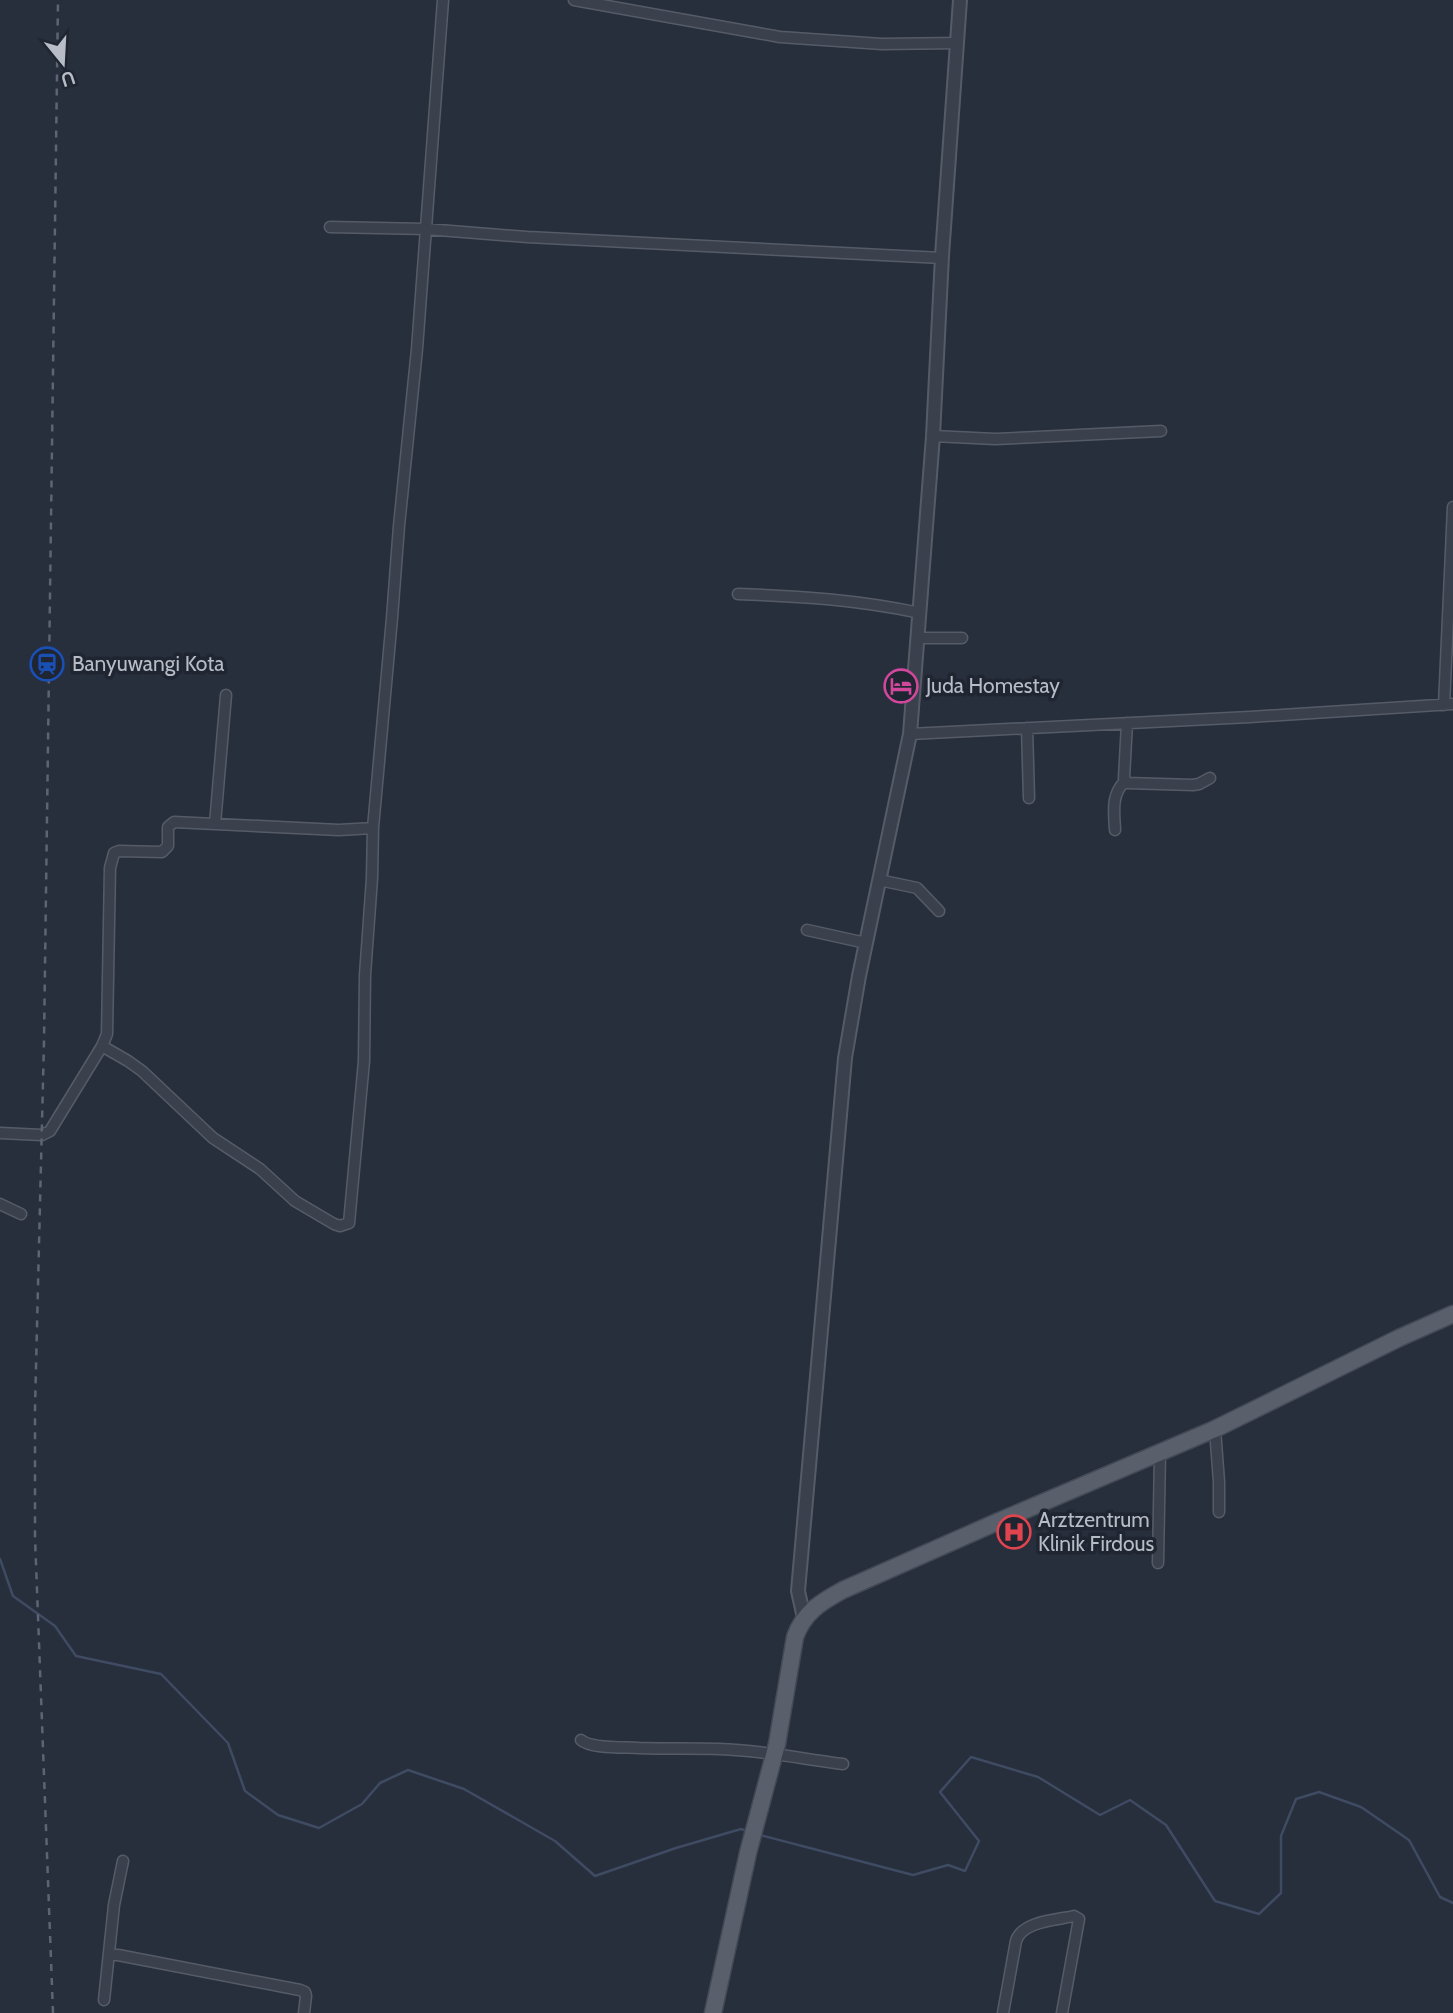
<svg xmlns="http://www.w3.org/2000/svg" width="1453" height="2013" font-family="Cabin,sans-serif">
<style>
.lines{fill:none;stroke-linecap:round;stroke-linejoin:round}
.stream{stroke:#3f4b63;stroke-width:2.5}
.minor-casing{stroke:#565c67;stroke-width:13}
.tertiary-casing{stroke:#565c67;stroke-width:16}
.primary-casing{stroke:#444a55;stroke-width:19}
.minor{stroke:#3b414c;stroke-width:10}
.tertiary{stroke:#3b414c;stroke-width:12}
.primary{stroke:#59606c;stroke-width:16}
.rail{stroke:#5d6473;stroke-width:2.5;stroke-dasharray:7 7;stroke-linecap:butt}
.labels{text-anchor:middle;stroke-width:7;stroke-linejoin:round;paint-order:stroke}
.poi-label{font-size:21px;fill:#b7bcc7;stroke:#202631;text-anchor:start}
</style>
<rect width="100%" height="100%" fill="#272e3c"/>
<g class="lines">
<!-- stream -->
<path class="stream" d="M0,1559L13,1596L55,1626L76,1656L161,1674L228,1743L245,1791L278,1815L319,1828L362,1804L380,1783L408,1770L464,1789L555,1841L595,1876L676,1848L741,1829L747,1831
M760,1835L913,1875L948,1865L965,1871L979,1841L940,1792L971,1757L1038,1777L1100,1815L1130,1800L1166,1825L1215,1901L1259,1914L1281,1893V1836L1296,1799L1319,1792L1361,1807L1409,1840L1440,1897L1453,1903"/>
<defs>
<path id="minor" d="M574,0L780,37L882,44L958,43
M330,227L426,229L527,237L942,258
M933,436L995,439L1161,431
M738,594C800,596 859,600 920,613
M917,638H962
M1444,705L1453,507
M1127,723L1124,778L1127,783L1193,785L1199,784L1210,778
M1027,728L1029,798
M910,734L1250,717L1453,704
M215,824L226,695
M1115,830C1114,811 1111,795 1125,781
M879,880L917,888L939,911
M807,930L866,943
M102,1046L128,1061L142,1071L213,1138L260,1169L295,1201L334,1224L340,1226L349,1223L364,1061L365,975L372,878L373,828L392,618L399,526L417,349L443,0
M0,1133L42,1135L50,1131L102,1046L107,1034L110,868L114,853L119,851L162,852L168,846V827L174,822L339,830L373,828
M0,1204L21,1214
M1215,1429L1219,1482V1512
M1158,1563L1160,1453
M581,1740C591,1749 624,1747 639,1748C666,1749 693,1748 720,1749C761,1750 802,1759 843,1764
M109,1955H118L300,1990L305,1992L306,1996L304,2013
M104,2000L114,1905L123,1861
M1003,2013L1016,1941C1022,1921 1057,1920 1074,1916L1079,1919L1062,2013"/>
<path id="tertiary" d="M804,1618L798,1591L845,1058L859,976L910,734L933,436L942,256L960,0"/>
<path id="primary" d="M713,2013L748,1853L777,1744L795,1637C804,1612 821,1602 843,1590L997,1522L1215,1429L1399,1338L1453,1314"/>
</defs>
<!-- minor casing -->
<use href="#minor" class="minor-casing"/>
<!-- tertiary casing -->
<use href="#tertiary" class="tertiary-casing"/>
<!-- primary casing -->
<use href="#primary" class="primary-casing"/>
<!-- minor -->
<use href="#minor" class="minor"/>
<!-- tertiary -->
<use href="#tertiary" class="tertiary"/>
<!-- primary -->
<use href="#primary" class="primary"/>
<!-- rail -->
<path class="rail" d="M53,2013L35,1537V1408L44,1041L58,0"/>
</g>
<!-- icons -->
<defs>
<symbol id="station-ring" viewBox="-11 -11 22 22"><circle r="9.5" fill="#202631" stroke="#1a4fb4" stroke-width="1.5"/><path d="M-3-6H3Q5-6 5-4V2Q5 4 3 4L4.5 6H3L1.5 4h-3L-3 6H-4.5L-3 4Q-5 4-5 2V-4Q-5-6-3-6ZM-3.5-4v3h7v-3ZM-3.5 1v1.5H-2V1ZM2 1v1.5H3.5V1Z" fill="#1a4fb4"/></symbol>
<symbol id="hotel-ring" viewBox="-11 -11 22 22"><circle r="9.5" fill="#202631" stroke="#d1479c" stroke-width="1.5"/><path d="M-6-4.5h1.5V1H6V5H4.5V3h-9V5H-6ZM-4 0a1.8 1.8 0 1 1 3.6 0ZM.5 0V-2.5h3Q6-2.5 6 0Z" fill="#d1479c"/></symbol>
<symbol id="hospital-ring" viewBox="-11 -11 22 22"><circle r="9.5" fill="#202631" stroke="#e0444e" stroke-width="1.5"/><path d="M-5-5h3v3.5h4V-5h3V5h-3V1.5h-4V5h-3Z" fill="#e0444e"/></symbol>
</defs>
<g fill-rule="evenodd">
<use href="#station-ring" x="28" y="645" width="38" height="38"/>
<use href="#hotel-ring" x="882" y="667" width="38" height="38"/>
<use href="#hospital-ring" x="995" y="1513" width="38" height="38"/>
</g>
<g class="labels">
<!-- poi labels -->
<g class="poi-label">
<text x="72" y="671">Banyuwangi Kota</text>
<text x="926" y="693">Juda Homestay</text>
<text x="1038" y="1527">Arztzentrum<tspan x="1038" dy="24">Klinik Firdous</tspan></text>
</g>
</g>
<!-- north arrow -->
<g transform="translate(63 63) rotate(162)" stroke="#202631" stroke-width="5" paint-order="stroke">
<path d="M0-5L12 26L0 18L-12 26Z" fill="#b7bcc7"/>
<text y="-10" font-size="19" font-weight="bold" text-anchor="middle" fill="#b7bcc7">U</text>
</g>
</svg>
